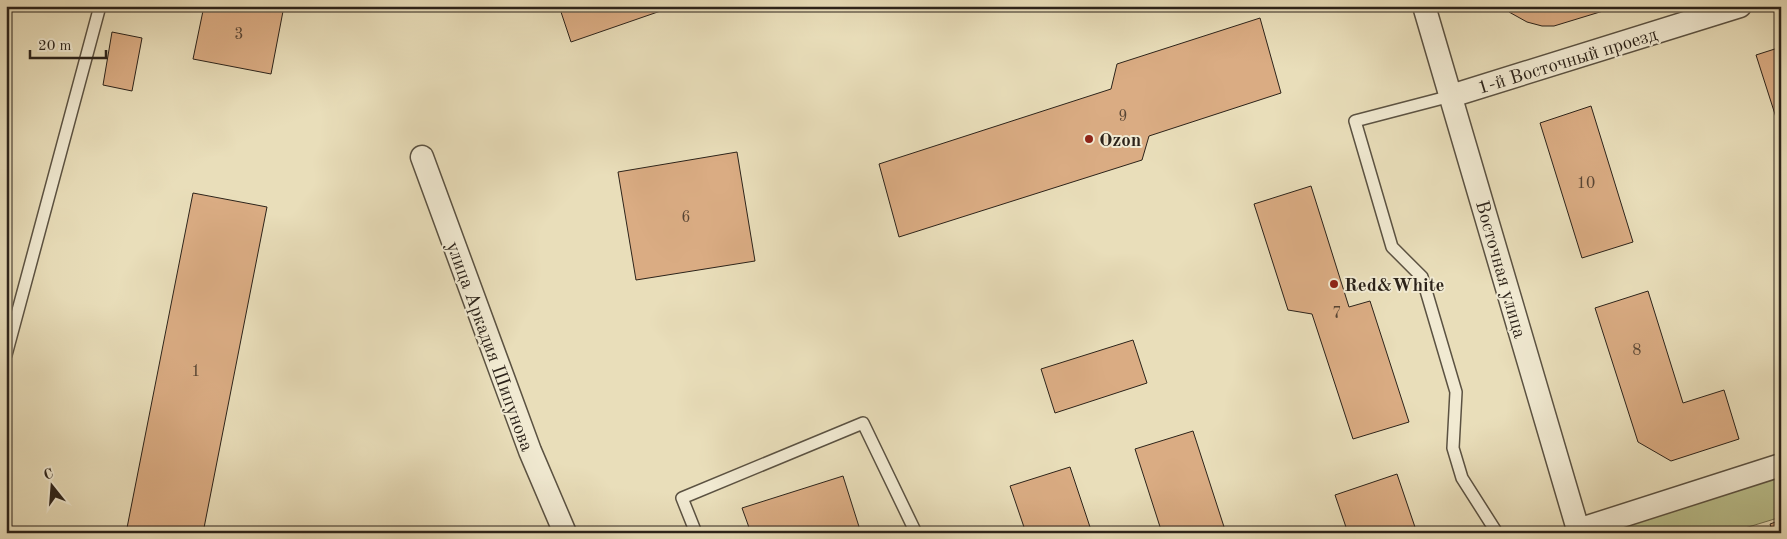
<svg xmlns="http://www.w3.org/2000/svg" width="1787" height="539" font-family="'Old Standard TT',serif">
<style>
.green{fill:#bac08d;stroke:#737254}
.building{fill:#daac83;stroke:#2c231a}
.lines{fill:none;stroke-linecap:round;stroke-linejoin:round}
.service-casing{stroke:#5b5242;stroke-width:14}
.minor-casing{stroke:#5b5242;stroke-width:25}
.service{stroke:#f1ead2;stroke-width:11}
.minor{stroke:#f1ead2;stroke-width:22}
.poi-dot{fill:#8f2418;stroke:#f1ead2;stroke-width:2}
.labels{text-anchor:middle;stroke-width:4;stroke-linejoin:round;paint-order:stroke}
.number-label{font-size:16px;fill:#584534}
.street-label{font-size:19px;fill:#2c231a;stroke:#f1ead2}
.poi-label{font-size:19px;font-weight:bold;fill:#2c231a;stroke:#f1ead2;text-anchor:start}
</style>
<rect width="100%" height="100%" fill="#e9deba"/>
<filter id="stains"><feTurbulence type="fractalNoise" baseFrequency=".004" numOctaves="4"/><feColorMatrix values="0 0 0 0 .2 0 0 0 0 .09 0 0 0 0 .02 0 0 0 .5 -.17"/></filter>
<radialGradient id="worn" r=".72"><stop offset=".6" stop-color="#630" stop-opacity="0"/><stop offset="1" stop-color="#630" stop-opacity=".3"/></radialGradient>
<!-- green -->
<path class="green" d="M1781,475V517L1745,528L1746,533H1630L1626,523Z"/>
<!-- building -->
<path class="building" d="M204,6H284L271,74L193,59Z
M559,6H675L571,42Z
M1506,6H1613V8L1554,26H1542L1527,22L1509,12Z
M1260,18L1281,93L1149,136L1142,160L899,237L879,164L1111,89L1117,64Z
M112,32L142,38L132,91L103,85Z
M1781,47V133L1756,55Z
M1591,106L1633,242L1582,258L1540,123Z
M737,152L755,261L636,280L618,172Z
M1311,186L1349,307L1370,301L1409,422L1353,439L1312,314L1288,310L1254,204Z
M193,193L267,207L203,533H126Z
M1648,291L1683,403L1724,390L1739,439L1671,461L1638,442L1595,308Z
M1133,340L1147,383L1055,413L1041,369Z
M1193,431L1226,533H1162L1135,449Z
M1070,467L1092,533H1026L1010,486Z
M1397,474L1417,533H1348L1335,495Z
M843,476L861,533H751L742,508Z
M1781,520V533H1773L1770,524Z"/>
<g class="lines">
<defs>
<path id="service" d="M1451,96L1355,121L1392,247L1422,277L1456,392L1453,448L1462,478L1497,533
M6,355L100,6
M696,533L682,498L863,423L916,533"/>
<path id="minor" d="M1424,6L1579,533
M1451,96L1740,6
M422,157L530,451L565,533
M1578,530L1781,465"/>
</defs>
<!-- service casing -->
<use href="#service" class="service-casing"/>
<!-- minor casing -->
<use href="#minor" class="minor-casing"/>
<!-- service -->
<use href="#service" class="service"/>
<!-- minor -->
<use href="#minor" class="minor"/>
</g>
<!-- markers -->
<g class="poi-dot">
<circle cx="1089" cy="139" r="5"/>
<circle cx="1334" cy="284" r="5"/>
</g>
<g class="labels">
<!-- number labels -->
<g class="number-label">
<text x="239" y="39">3</text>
<text x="1123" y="121">9</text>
<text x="1586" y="188">10</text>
<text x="686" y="222">6</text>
<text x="1337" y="318">7</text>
<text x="1637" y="355">8</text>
<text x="196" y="376">1</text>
</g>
<!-- street labels -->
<g class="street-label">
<text transform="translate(1567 60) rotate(-17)" y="7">1-й Восточный проезд</text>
<text transform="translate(1502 269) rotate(74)" y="7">Восточная улица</text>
<text transform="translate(491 346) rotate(70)" y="7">улица Аркадия Шипунова</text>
</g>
<!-- poi labels -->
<g class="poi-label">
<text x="1099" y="146">Ozon</text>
<text x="1344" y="291">Red&amp;White</text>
</g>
</g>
<!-- margin -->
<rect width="1787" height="539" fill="none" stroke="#e9deba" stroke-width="25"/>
<rect x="8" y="8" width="1772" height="524" fill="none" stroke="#2c231a" stroke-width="2.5"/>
<rect x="12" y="12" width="1762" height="514" fill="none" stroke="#2c231a"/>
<!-- north arrow -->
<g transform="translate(52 486) rotate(343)" stroke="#f1ead2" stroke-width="4" paint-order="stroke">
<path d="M0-4L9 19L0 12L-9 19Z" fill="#2c231a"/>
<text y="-8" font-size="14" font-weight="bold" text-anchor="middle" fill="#2c231a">С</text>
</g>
<!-- scale -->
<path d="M30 50v8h76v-8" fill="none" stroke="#2c231a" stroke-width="2.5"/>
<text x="38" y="50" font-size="15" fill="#2c231a" stroke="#f1ead2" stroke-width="4" paint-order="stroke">20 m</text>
<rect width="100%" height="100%" filter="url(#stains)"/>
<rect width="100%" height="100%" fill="url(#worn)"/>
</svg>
